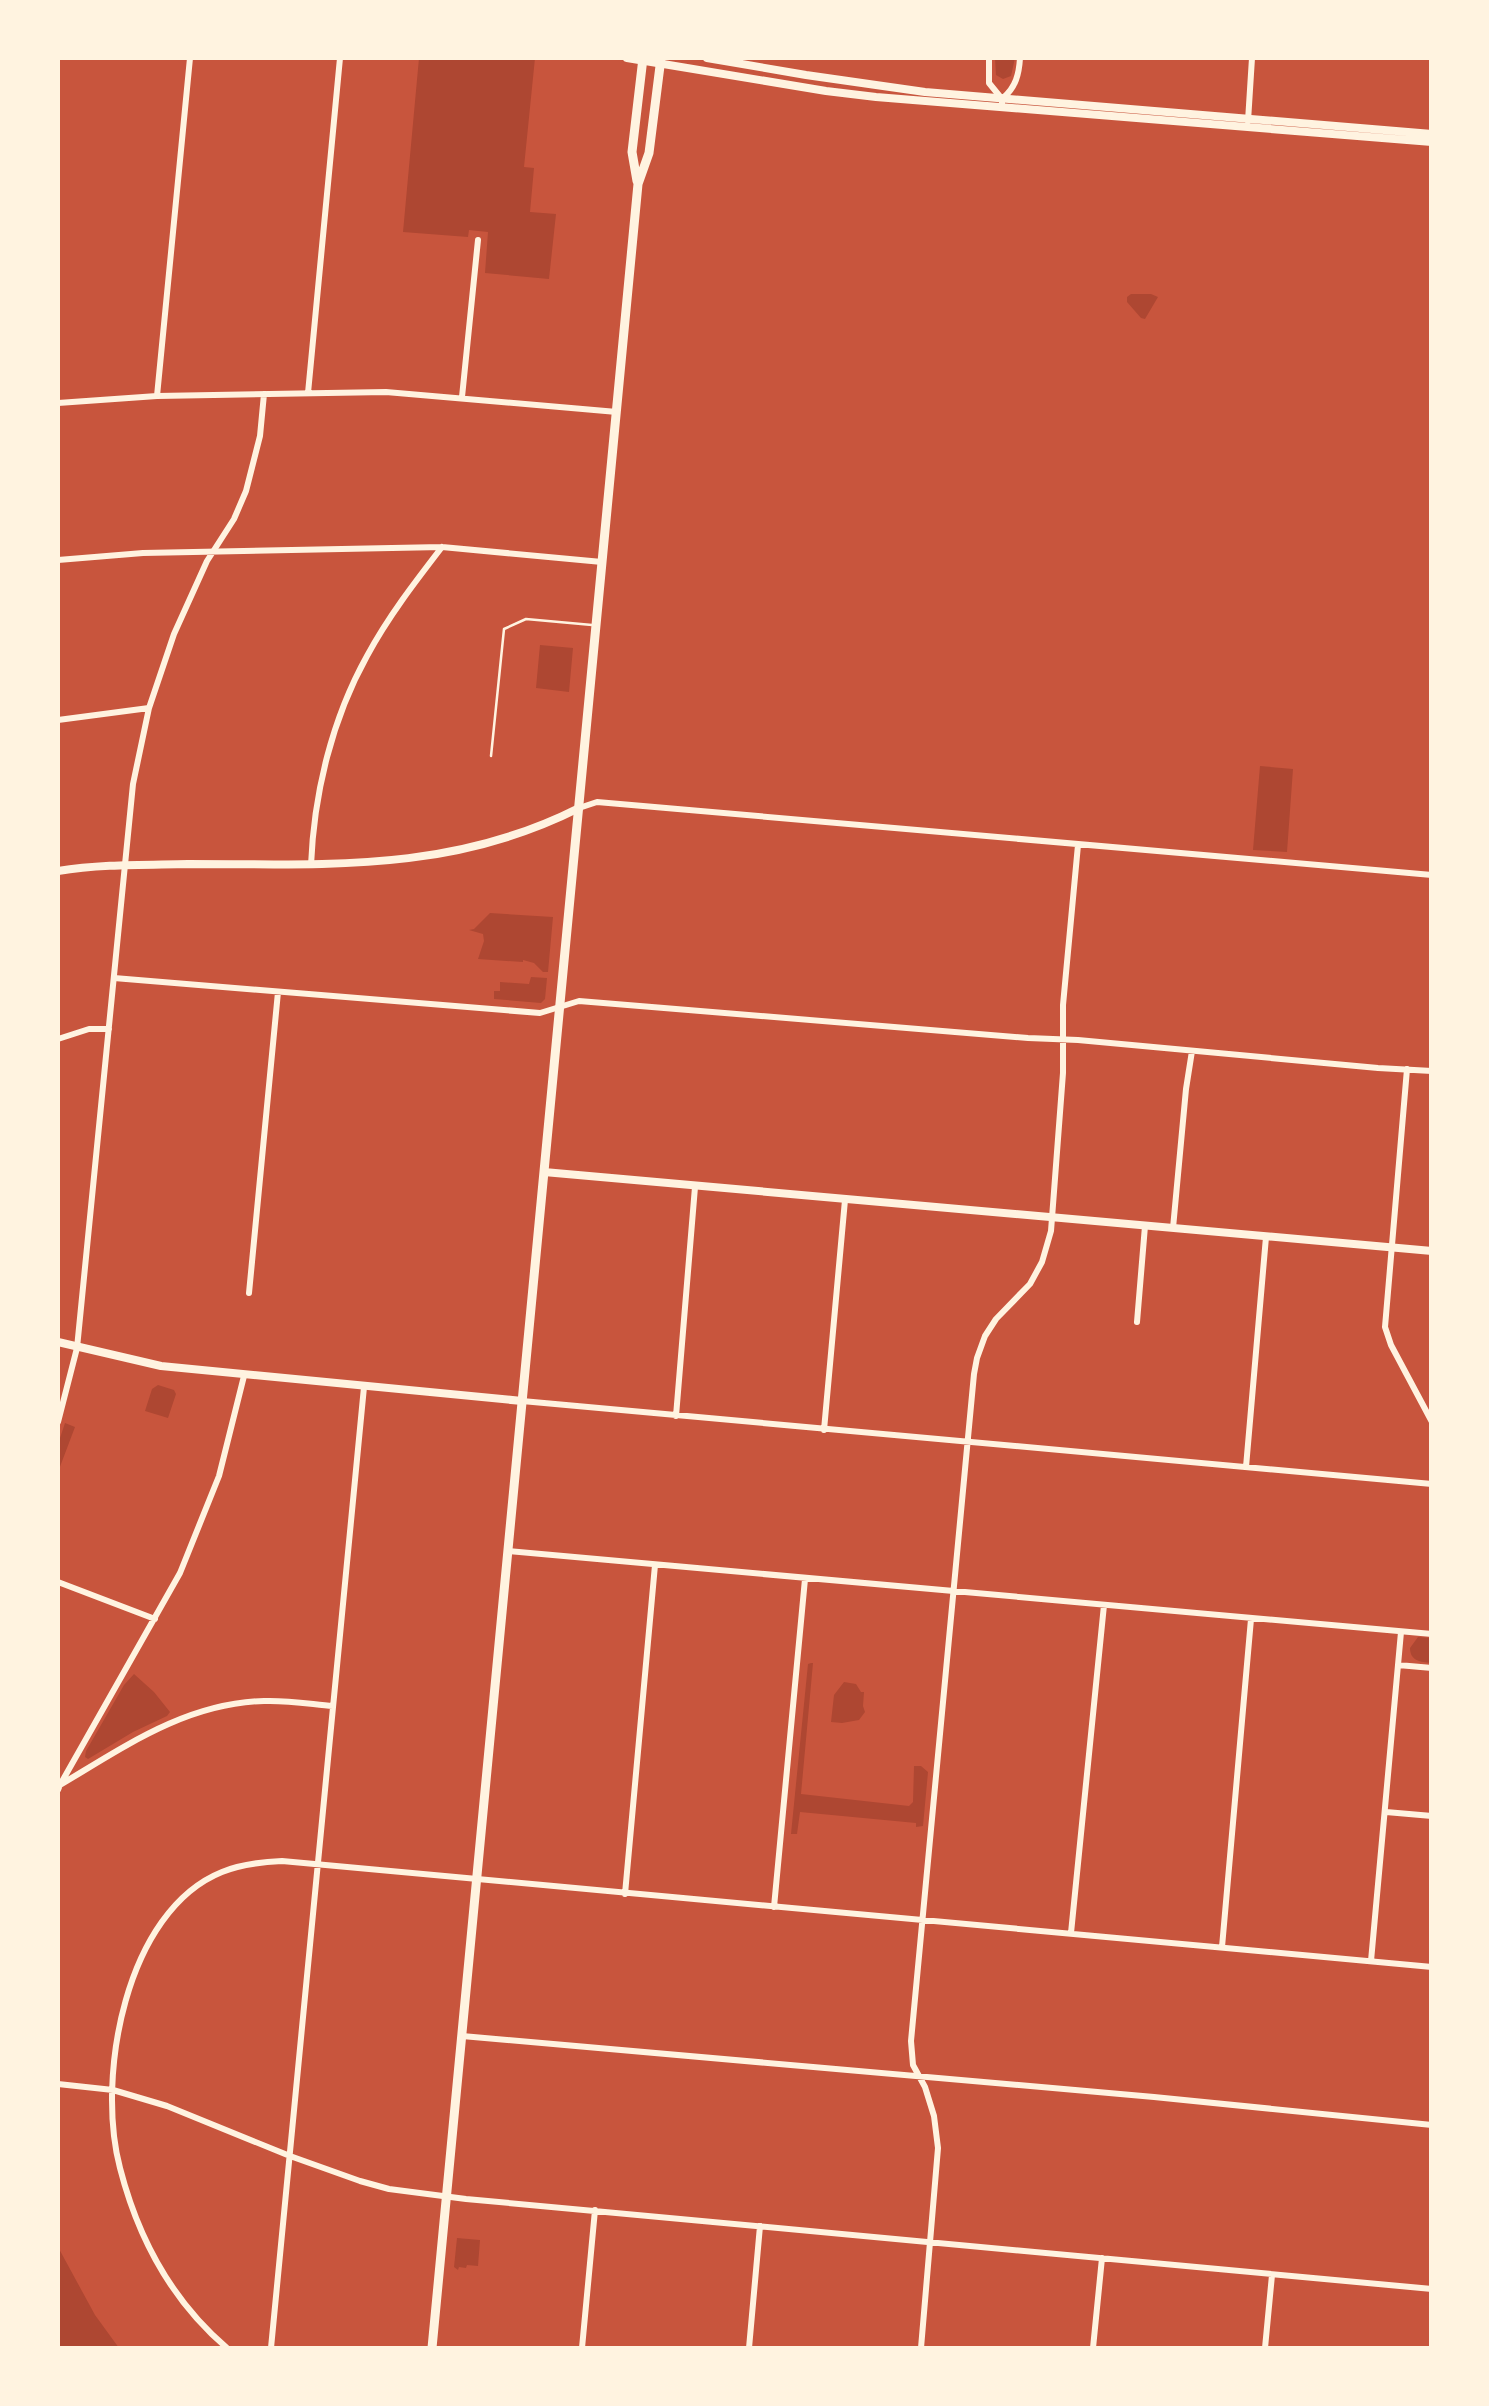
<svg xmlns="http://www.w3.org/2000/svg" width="1489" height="2406" font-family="Roboto,sans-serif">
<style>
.green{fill:#ae4732}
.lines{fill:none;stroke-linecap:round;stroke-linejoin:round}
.service{stroke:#fff3e0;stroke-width:2.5}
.minor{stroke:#fff3e0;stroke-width:6}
.tertiary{stroke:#fff3e0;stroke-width:8}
.secondary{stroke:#fff3e0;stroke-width:9}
</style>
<rect width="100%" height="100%" fill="#c8553d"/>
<!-- green -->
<path class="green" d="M419,58H535L524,167L534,168L530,212L556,214L549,279L485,273L488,232L469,230L468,237L403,232Z
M995,58H1015L1011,76L1003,79L996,75Z
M1131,294H1151L1158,297L1145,319L1141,318L1127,302V297Z
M540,645L573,648L569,692L536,688Z
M1260,766L1293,769L1287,852L1253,850Z
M490,913L553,917L548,972H543L534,963L523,960V962L478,959L484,941L483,934L469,930L474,929Z
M531,977L547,978L545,999L541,1003L494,999V991H500V982L529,984Z
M158,1385L174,1390L176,1394L168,1418L145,1411L152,1389Z
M65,1423L75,1427L58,1472V1444Z
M1418,1637L1431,1638V1663C1421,1662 1410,1661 1410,1648Z
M811,1663H813L801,1794L909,1806L913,1802L914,1766H921L928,1772L923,1826L916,1827V1823L800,1812L797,1834H791L808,1664Z
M134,1674L154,1692L170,1712L167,1716L133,1732L88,1759L85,1757L86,1751L124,1685Z
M844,1682L856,1684L861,1692H864L863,1706L865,1712L859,1720L842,1723L831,1722L834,1695Z
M457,2238L480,2240L478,2266L467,2265L466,2268L459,2267L458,2270L454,2267Z
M58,2247L95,2315L119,2348H58Z"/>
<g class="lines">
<!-- service -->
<path class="service" d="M491,756L504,629L526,619L592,625"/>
<!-- minor -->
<path class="minor" d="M989,58V83L1002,99V107
M1003,98C1016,87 1019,74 1020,58
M1248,121L1252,58
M308,393L340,58
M157,396L190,58
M462,397L478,240
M58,403L157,396L386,392L617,412
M58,560L143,553L442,547L602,562
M58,720L149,708
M579,808L597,802L1432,875
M311,865C314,793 332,719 367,656C388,617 415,582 442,547
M114,978L540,1013L579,1001L1028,1038L1078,1040L1378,1068L1432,1071
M58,1039L89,1029H109
M1407,1069L1385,1327L1391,1345L1432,1422
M1173,1228L1186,1089L1192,1051
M249,1293L278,992
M1137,1322L1145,1226
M522,1401L1432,1484
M676,1416L695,1187
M58,1422L77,1348L133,784L149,708L174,634L207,561L234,519L246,491L260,436L264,394
M824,1430L845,1200
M1246,1467L1266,1237
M507,1551L1432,1634
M58,1582L155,1619
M1398,1665L1432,1668
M60,1785L180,1573L219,1476L244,1376
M58,1790L60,1785C124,1747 186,1703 264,1701C287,1700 310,1704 333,1706
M1386,1812L1432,1816
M625,1894L655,1565
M774,1907L805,1579
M1071,1933L1104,1605
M1222,1947L1251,1619
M1371,1961L1401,1632
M462,2036L1154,2097L1432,2125
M58,2084L113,2090L167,2106L290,2156L360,2181L389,2189L466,2199L1432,2289
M227,2348C172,2301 138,2238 120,2168C96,2078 125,1911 222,1872C241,1864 261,1862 282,1861L1432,1967
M271,2348L364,1387
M582,2348L595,2210
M749,2348L760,2226
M921,2348L938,2148L934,2116L925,2087L913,2065L911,2041L974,1374L977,1358L985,1336L996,1319L1030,1284L1042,1262L1051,1231L1063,1073V1005L1078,845
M1093,2348L1102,2258
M1265,2348L1272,2275"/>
<!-- tertiary -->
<path class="tertiary" d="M627,58L826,91L876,97L1432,142
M707,58L806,75L925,92L1432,134
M58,871C101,864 144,865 188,864C327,864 450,873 579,808
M544,1172L1432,1251
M58,1342L161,1366L522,1401"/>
<!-- secondary -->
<path class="secondary" d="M637,181L632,152L643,58
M432,2348L638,184L649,153L661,58"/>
</g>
<!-- border -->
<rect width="1489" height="2406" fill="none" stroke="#fff3e0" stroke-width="120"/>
</svg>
